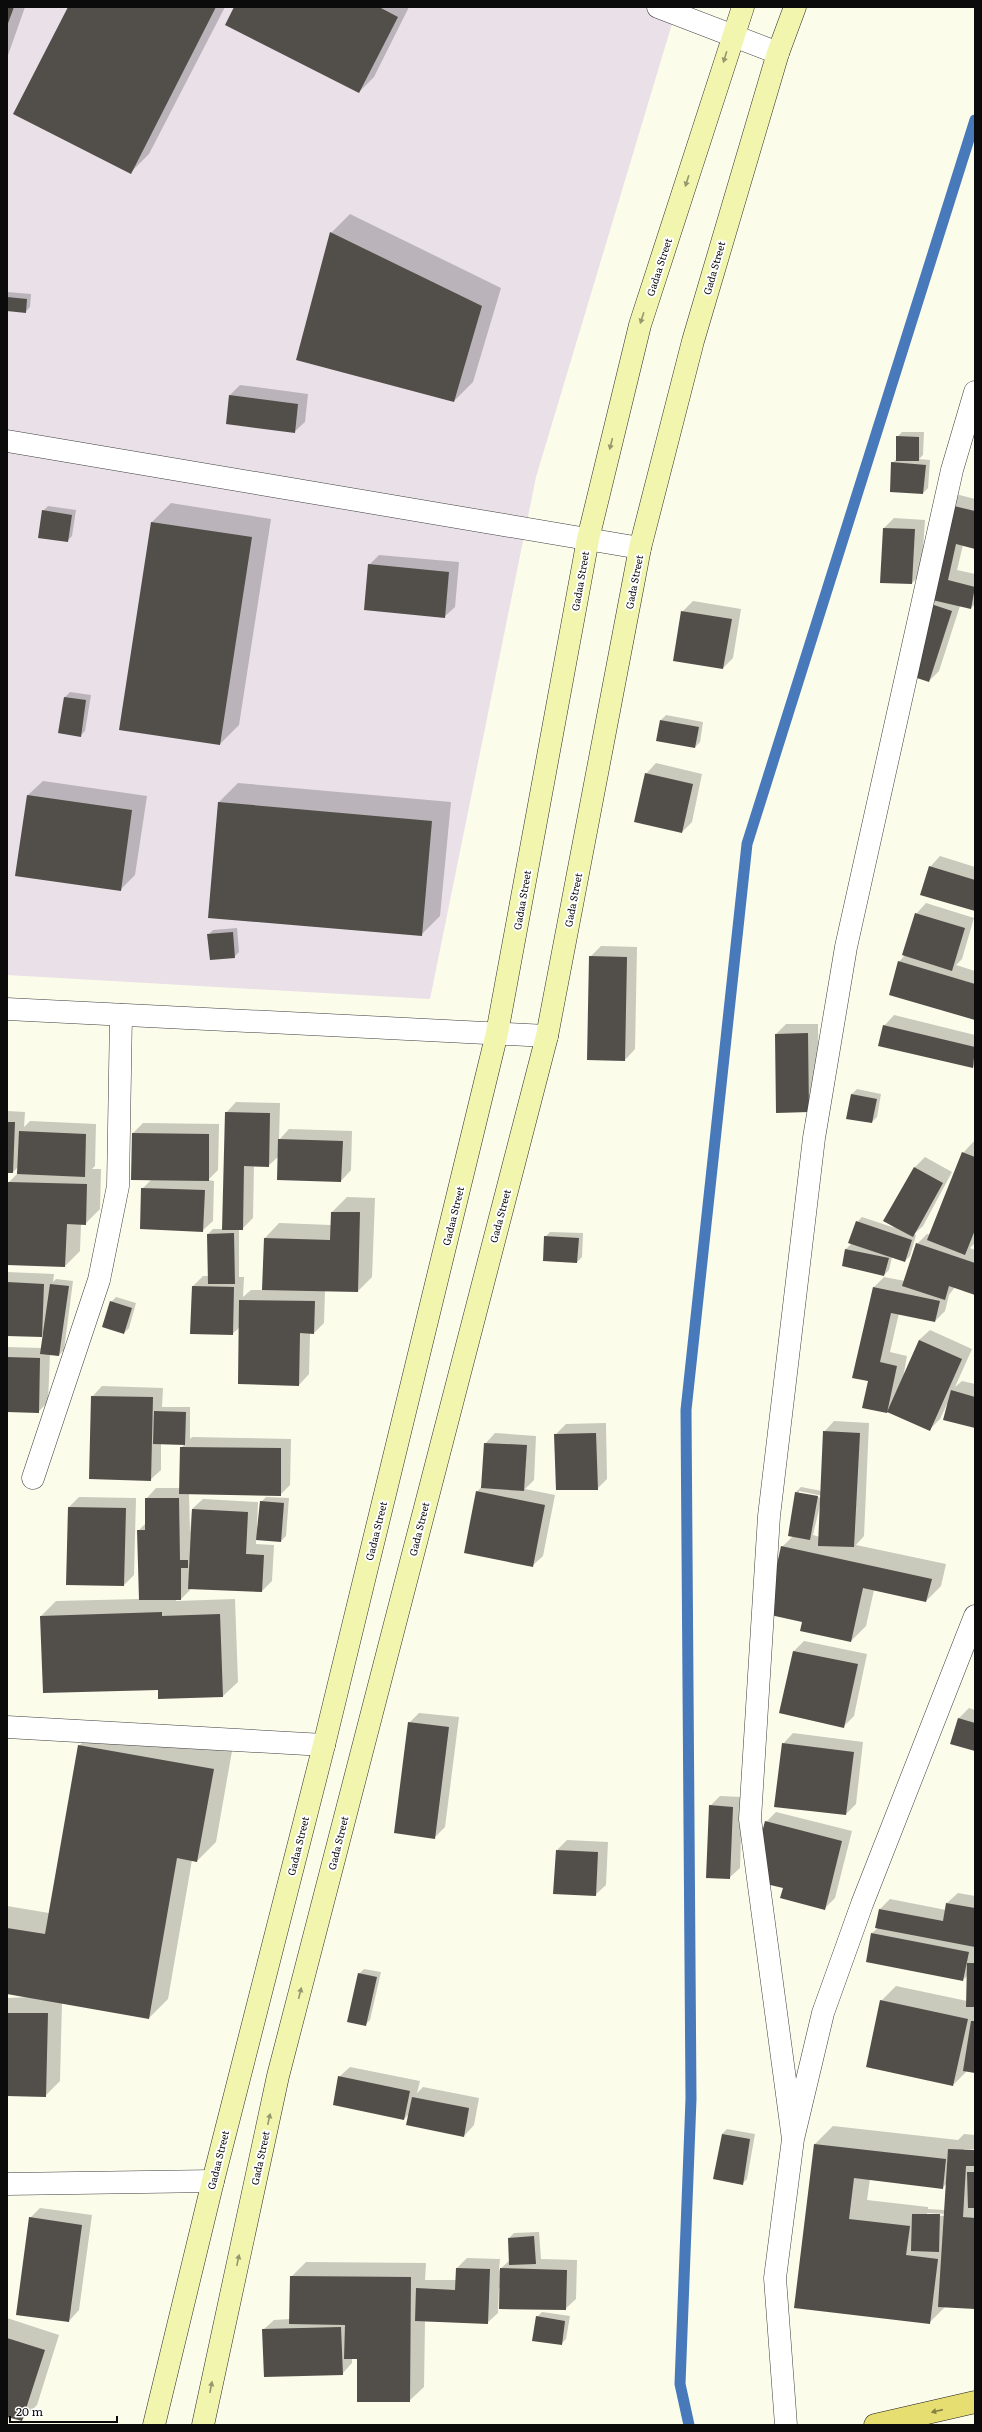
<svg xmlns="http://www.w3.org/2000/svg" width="982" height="2432" font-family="Literata,serif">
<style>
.industrial{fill:#e9e0e8}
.shadow{fill:#0003;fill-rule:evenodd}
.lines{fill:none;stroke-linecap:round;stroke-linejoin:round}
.stream{stroke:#4779bb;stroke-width:11}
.building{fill:#524e49}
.minor-casing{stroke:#3e3e3e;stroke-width:23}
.tertiary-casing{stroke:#3e3e3e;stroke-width:23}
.secondary-casing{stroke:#2d2d2d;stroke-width:23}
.primary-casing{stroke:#1c1c1c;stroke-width:23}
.minor{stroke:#fff;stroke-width:22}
.tertiary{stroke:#fff;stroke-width:22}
.secondary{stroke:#f1f5ae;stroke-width:22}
.primary{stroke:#e7de71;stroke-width:22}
.oneway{fill:#95976d}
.oneway2{fill:#847f43}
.labels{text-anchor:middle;stroke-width:4;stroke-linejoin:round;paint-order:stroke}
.street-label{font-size:10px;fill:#0b0b0b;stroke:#fff}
</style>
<rect width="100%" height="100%" fill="#fcfceb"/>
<!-- industrial -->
<path class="industrial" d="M7,7H677L536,477L430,999L7,975Z"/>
<!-- shadow -->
<path class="shadow" d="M7,7H25L7,58Z
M69,7H225L149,154L131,172Z
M235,7H409L374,77L359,92Z
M350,214L501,288L473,382L454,401L331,233Z
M7,292L31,294L30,307L25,312L7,310Z
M240,385L308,394L305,422L294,432L230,395Z
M902,432H924L923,455L919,459L930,460L928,488L923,493L892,463L897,459V437Z
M948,492L975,499V548L963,545L957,570L975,574V604L971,608L960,606L939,671L929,681L922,573L912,583L884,528L894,518L925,520L922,564Z
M171,503L271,519L239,725L220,744L152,522Z
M48,506L76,510L72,536L67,541L43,511Z
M379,555L459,562L455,607L444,617L369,565Z
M693,601L741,609L733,658L723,668L682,612Z
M70,692L91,695L85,731L80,736L59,733L65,697Z
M666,715L703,722L700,742L695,747L661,720Z
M656,763L702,774L692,822L682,832L646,774Z
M43,781L147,796L135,875L120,890L28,795Z
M238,783L451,802L440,916L421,935L209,917L219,802Z
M940,856L975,867V910L930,867Z
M926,903L974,918L962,959L956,965L975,971V1019L899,962L905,955L916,914Z
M237,928L239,952L234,957L208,935L213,930Z
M601,946L637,947L635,1049L625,1060L590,957Z
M894,1015L975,1035V1065L973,1067L884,1026Z
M786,1024H818L819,1101L808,1111L776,1034Z
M857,1089L881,1094L877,1117L872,1122L852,1094Z
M236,1102L280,1103L279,1140L289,1129L352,1131L351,1170L341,1181L279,1156L268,1166L254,1165L253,1218L242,1229H239V1277H244L243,1297L251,1290H263L265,1238L279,1223L331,1225L332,1212L347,1197L375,1198L372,1277L358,1291L325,1290L324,1323L314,1333H310L309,1374L299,1385L240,1327L232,1334L193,1286L203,1276H209L208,1234L213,1229H223L226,1113Z
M7,1111L25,1112L24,1127L30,1121L96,1124L95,1166L92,1169H101L100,1209L85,1224H81L80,1251L65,1266L7,1264L9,1182L18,1173V1167L13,1172H7Z
M143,1123L219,1124L218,1170L208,1180L214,1181L213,1221L202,1231L142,1189L152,1179L133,1133Z
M975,1140V1243L970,1248L975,1250V1294L955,1287L949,1295L945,1311L935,1321L899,1313L890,1352L907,1356L903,1378L919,1340L930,1330L972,1349L955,1387L962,1381L975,1384V1427L947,1404L940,1419L930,1429L888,1411L886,1412L869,1380L853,1377L874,1287L884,1277L905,1281L917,1244L927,1234L931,1235L963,1153Z
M925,1157L952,1172L923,1226L914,1234L916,1235L910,1256L905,1261L892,1257L889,1270L884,1275L843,1266L846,1249L852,1243L857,1222L862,1217L895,1228L885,1221L915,1167Z
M550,1232L583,1233L582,1257L577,1262L545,1237Z
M7,1272L54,1274L53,1282L56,1279L73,1281L64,1350L59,1355L50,1354L48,1402L38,1412L7,1411V1347L42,1348L44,1333L41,1336L7,1335Z
M116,1297L136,1303L129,1328L124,1333L111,1302Z
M102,1386L163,1388L162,1407H190V1439L192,1437L291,1439L290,1485L280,1495L189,1493L190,1533L192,1509L203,1499L258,1502L257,1527H259L261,1502L266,1497L289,1498L286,1536L281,1541L256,1539V1544L274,1545L272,1581L262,1591L192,1588L181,1599H176V1601L235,1599L238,1682L223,1696L159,1689L41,1616L56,1601L140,1599L138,1531L146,1523V1499L156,1488H180L181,1448L185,1444L161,1443V1470L150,1480L92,1397Z
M834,1421L869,1423L864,1536L856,1545L946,1564L941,1586L926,1601L874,1590L866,1626L851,1641L804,1621L782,1547L793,1536L789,1535L796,1492L801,1487L822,1491L824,1432ZM799,1491L823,1496L822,1498L799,1493ZM820,1505H821L820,1537L813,1535Z
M606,1423L607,1479L597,1489L556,1434L566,1424Z
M495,1433L536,1436L534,1480L525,1489L555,1495L543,1556L532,1566L477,1492L482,1486L485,1444Z
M79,1497L136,1498L134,1575L124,1585L67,1584L69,1507Z
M804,1641L867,1654L854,1716L843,1727L780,1713L794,1651Z
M969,1708L975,1710V1750L958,1719Z
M419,1713L459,1717L445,1827L435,1837L409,1723Z
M97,1727L232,1751L216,1842L197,1861L192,1860L168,1999L149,2018L62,2002L60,2081L45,2096L7,2095V1998L31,1997L7,1993V1906L49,1913L79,1746Z
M793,1733L863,1742L856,1804L846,1814L783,1744Z
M720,1796L742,1797L740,1868L729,1878L710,1806Z
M776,1812L852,1831L835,1898L824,1909L784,1888L766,1822Z
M567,1840L608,1842L606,1885L595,1895L557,1850Z
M958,1893L975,1896V2072L967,2071L953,2085L881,2001L896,1986L967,2001L968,1975L963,1980L872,1933L878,1928L879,1910L890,1899L946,1910L947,1903Z
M364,1969L381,1972L370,2020L365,2025L359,1974Z
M350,2067L420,2081L417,2093L423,2087L479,2098L474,2125L464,2136L410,2113L404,2119L339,2077Z
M833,2126L958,2140L964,2134L975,2135V2149H964V2151H975V2308L946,2306L929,2323L795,2307L815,2144ZM870,2179L942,2188L947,2183L945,2210L928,2209V2207L867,2200ZM927,2213L946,2214L945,2216L927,2215Z
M727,2129L755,2134L747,2179L742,2184L722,2134Z
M40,2208L92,2215L79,2310L69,2321L30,2218Z
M539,2232L541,2259L577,2260L576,2299L565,2309L499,2288L498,2313L487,2323L425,2321L424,2387L409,2401L358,2358H352V2363L342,2374L263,2330L274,2320L291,2319V2277L306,2262L426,2263L425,2280H456L457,2268L467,2258L500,2259L499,2270L510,2260L509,2238L514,2233Z
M542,2312L570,2316L566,2339L561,2344L537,2317Z
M7,2318L59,2335L37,2405L22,2420L7,2416Z"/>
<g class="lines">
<!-- stream -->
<path class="stream" d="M689,2425L680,2384L691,2099L686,1410L747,844L975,120"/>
</g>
<!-- building -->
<path class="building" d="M7,7H14L7,26Z
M68,7H216L131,174L13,114Z
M234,7H379L398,17L359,93L225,25Z
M330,232L482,306L454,402L296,360Z
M7,297L27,299L26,313L7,311Z
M229,395L298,404L295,433L226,424Z
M896,436L919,437V461H896Z
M891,462L926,465L923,494L890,492Z
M937,502L975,511V549L956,544L948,580L975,587L971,609L915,596Z
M42,510L72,515L68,542L38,538Z
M151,522L252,537L220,745L119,730Z
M883,528L915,529L912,584L880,583Z
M368,564L449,572L445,618L364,610Z
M922,601L952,611L929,682L899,672Z
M681,611L732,619L723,669L673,661Z
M64,697L86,700L81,737L58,733Z
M660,720L699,727L695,748L656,741Z
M645,773L693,784L682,833L634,822Z
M27,795L132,810L121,891L15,876Z
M218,802L432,821L422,936L208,918Z
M929,866L975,880V911L920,895Z
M915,913L965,928L952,971L902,955Z
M233,932L235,958L210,960L207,934Z
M589,956L627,957L625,1061L587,1060Z
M898,961L975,984V1020L889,995Z
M883,1025L975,1047L973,1068L878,1046Z
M808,1033L809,1112L776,1113L775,1034Z
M851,1094L877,1099L872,1123L846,1119Z
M225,1112L270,1113L269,1167L244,1166L243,1230H222Z
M7,1122H15L13,1173H7Z
M19,1131L86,1134L85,1177L17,1174Z
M132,1133L209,1134V1181L131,1180Z
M278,1139L343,1141L341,1182L277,1180Z
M962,1152L975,1157V1230L965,1255L927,1240Z
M914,1167L943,1183L913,1237L883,1221Z
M8,1182L87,1184L86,1225L67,1224L65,1267L7,1265Z
M141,1188L205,1190L203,1232L140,1229Z
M331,1212H360L358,1292L262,1290L264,1238L330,1240Z
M856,1221L912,1240L905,1262L848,1243Z
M234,1233L235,1284H208L207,1234Z
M544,1236L579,1238L577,1263L543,1261Z
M916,1243L975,1263V1295L949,1286L945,1300L902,1286Z
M845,1249L889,1258L884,1276L842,1266Z
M7,1282L44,1284L42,1337L7,1336Z
M50,1284L69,1286L59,1356L40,1354Z
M192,1286L234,1287L233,1335L190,1334Z
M873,1287L940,1301L935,1322L891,1313L880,1362L897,1366L887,1413L862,1408L868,1381L852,1378Z
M239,1300L315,1301L314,1334L300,1333L299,1386L238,1384Z
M110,1301L132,1308L124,1334L102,1327Z
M919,1340L962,1359L930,1431L887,1412Z
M7,1357L40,1358L39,1413L7,1412Z
M951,1390L975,1397V1428L943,1420Z
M91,1396L153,1397L151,1481L89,1479Z
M154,1411L186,1412L185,1445L153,1444Z
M823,1431L860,1433L854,1547L818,1546Z
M596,1433L598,1490H556L554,1434Z
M484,1443L527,1445L524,1491L481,1488Z
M180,1447L281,1448V1496L179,1494Z
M476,1491L545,1505L533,1567L464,1553Z
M795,1492L818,1496L810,1540L788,1536Z
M145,1498H179L180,1560H188V1568H181V1600H139L137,1530H145Z
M260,1501L284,1503L281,1542L256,1540Z
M68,1507L126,1508L124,1586L66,1585Z
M192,1509L248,1512L246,1554L264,1555L262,1592L188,1589Z
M781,1546L932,1579L926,1602L863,1588L851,1642L800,1631L802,1622L766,1614Z
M162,1612V1616L220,1614L223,1697L158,1699V1690L43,1693L40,1616Z
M793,1651L858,1664L844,1728L779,1713Z
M958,1718L975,1723V1751L950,1744Z
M408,1722L449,1727L435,1839L394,1833Z
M782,1743L854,1752L846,1815L774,1807Z
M78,1745L214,1769L197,1862L177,1858L149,2019L7,1994V1928L45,1934Z
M709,1805L733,1807L730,1879L706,1878Z
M765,1821L842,1841L825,1910L780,1898L783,1888L750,1880Z
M556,1850L598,1852L596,1896L553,1894Z
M946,1903L975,1908V1947L875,1928L879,1909L943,1921Z
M871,1933L969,1952L963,1981L866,1962Z
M967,1963H975V2007H966Z
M358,1973L377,1977L366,2026L347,2022Z
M880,2000L968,2019L953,2086L866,2067Z
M7,2013H48L46,2097L7,2096Z
M971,2021H975V2073L963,2071Z
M338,2076L410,2091L404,2120L333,2105Z
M412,2097L469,2108L464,2137L406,2125Z
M722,2134L750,2139L743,2185L713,2179Z
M814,2144L946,2159L943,2189L854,2178L849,2219L910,2226L906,2255L938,2259L930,2324L794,2308Z
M948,2149L975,2150V2166H966L963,2217L975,2218V2309L938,2307Z
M967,2172H975V2208H968Z
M912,2214H940L939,2252L911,2251Z
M29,2217L82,2225L69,2322L16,2315Z
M534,2236L536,2264L509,2265L508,2238Z
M456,2268L490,2269L488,2324L415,2321L416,2288L455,2290Z
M500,2268L567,2270L566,2310L499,2309Z
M290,2276L411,2277L410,2402H357V2359H344L345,2325L289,2324Z
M536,2316L565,2321L562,2345L532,2341Z
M341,2327L343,2375L264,2377L262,2329Z
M7,2338L45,2350L22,2421L7,2417Z"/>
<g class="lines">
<defs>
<path id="minor" d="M7,441L640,548
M33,1478L99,1280L118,1186L121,1015
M7,1727L324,1745
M793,2139L750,1819L769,1516L814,1138L846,947L952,470L975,392
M7,2184L213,2181
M786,2425L775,2278L793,2139L823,2013L862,1904L975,1616"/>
<path id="tertiary" d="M658,7L778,53
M7,1009L547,1036"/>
<path id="secondary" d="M154,2425L213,2181L324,1745L497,1033L588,539L640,325L743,7
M203,2425L278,2076L547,1036L640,548L693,341L778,53L795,7"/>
<path id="primary" d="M875,2425L975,2402"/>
</defs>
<!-- minor casing -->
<use href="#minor" class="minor-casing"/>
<!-- tertiary casing -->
<use href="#tertiary" class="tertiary-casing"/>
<!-- secondary casing -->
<use href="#secondary" class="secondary-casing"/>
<!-- primary casing -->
<use href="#primary" class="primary-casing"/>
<!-- minor -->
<use href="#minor" class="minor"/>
<!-- tertiary -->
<use href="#tertiary" class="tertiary"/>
<!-- secondary -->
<use href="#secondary" class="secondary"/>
<!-- primary -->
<use href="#primary" class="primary"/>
</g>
<!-- one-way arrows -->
<defs><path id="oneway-solid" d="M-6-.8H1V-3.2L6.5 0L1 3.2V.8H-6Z"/></defs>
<g class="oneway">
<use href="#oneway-solid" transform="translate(725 57) rotate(107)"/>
<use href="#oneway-solid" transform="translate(687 181) rotate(108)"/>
<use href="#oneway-solid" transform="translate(642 318) rotate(108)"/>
<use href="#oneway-solid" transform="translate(611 444) rotate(104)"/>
<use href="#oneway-solid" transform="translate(300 1993) rotate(-76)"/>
<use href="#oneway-solid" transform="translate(269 2119) rotate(-78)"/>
<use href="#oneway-solid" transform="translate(238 2260) rotate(-78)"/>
<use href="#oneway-solid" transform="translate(211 2387) rotate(-79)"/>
</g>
<use class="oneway2" href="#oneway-solid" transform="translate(937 2411) rotate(167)"/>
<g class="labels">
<!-- street labels -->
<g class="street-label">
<text transform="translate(659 267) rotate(-72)" y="4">Gadaa Street</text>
<text transform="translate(714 268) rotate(-74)" y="4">Gada Street</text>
<text transform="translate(580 581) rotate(-80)" y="4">Gadaa Street</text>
<text transform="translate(634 582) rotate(-79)" y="4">Gada Street</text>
<text transform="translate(522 900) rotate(-80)" y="4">Gadaa Street</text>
<text transform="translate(573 900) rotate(-79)" y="4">Gada Street</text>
<text transform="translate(453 1216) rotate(-76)" y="4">Gadaa Street</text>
<text transform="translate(500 1216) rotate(-75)" y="4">Gada Street</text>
<text transform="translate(419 1529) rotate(-76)" y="4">Gada Street</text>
<text transform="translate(376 1531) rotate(-76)" y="4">Gadaa Street</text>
<text transform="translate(338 1843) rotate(-76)" y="4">Gada Street</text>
<text transform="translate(298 1846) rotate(-76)" y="4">Gadaa Street</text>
<text transform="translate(260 2158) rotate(-78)" y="4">Gada Street</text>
<text transform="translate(218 2160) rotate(-76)" y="4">Gadaa Street</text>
</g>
</g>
<!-- border -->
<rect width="982" height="2432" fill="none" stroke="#0b0b0b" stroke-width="16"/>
<!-- scale -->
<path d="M10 2416v6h107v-6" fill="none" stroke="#0b0b0b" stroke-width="2"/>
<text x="16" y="2416" font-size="12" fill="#0b0b0b" stroke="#ffffff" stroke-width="3" paint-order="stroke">20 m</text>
</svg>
